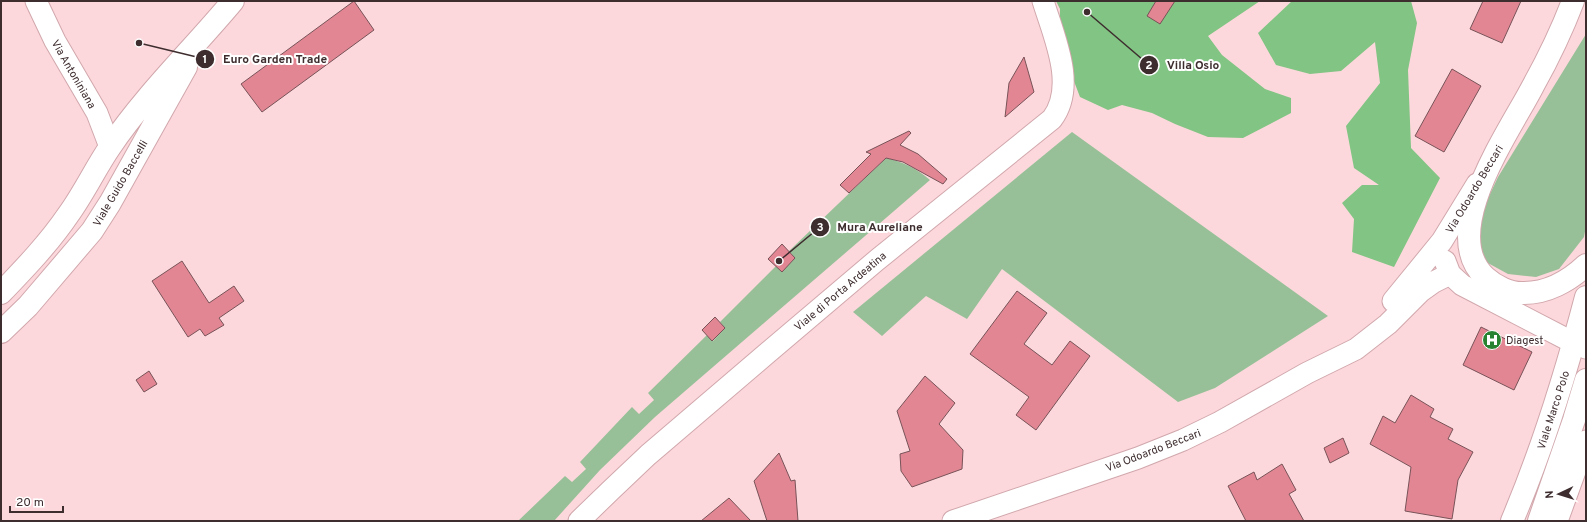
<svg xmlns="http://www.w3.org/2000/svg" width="1587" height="522" font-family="Overpass,sans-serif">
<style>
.green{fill:#98c098}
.forest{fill:#81c483}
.building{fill:#e28694;stroke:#785358}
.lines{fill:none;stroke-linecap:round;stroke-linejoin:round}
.street-casing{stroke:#d1a7ac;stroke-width:23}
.secondary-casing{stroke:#d1a7ac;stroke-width:24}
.primary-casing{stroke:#d1a7ac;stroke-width:24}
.street{stroke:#fff;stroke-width:21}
.secondary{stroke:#fff;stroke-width:22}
.primary{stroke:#fff;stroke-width:22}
.labels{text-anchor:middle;stroke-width:4;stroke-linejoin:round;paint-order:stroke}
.street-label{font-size:11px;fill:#3e2d2f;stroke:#fff}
.poi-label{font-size:11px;fill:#3e2d2f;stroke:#fff;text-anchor:start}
.leader{fill:none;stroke:#3e2d2f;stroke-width:1.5}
.callout-dot{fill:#3e2d2f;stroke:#fff;stroke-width:1.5}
.mark-label{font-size:12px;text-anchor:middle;font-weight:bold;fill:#fff}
.callout-label{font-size:12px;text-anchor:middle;font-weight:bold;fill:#3e2d2f;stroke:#fff;stroke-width:4;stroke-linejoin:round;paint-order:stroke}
</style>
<rect width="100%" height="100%" fill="#fcd8dc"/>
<!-- green -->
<path class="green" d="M1586,34V226L1584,237L1559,269L1536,277L1508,274L1486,262L1477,243L1475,226L1498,177Z
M1072,132L1328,316L1215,388L1178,402L1002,269L967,319L926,296L882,336L853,312Z
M886,158C903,162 916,168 930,180L655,417L600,470L554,521H518L565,476L572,482L586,469L580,462L632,407L639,414L654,400L648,393L707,335L713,341L725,328L720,322L776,266L782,271L795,258L789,251Z"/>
<!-- forest -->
<path class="forest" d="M1056,1H1260L1208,36L1222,55L1265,89L1291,98V113L1243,138L1208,137L1175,124L1152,113L1122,105L1108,110L1080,97L1059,42L1060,9Z
M1292,1H1411L1417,23L1408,70L1411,148L1440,178L1394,267L1352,252L1354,219L1342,203L1362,185H1379L1354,168L1346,126L1380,83L1375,42L1341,71L1310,74L1276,65L1258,33Z"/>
<!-- building -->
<path class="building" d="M354,1L374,30L262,112L241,84Z
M1156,1H1175L1160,24L1147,16Z
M1483,1H1521L1502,43L1470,29Z
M1024,57L1034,92L1005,117L1009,83Z
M1452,69L1481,86L1444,152L1415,136Z
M909,131L911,133L900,145L918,154L947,179L943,184L903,162L886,158L849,193L840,185L871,154L866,152Z
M782,244L795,258L782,272L768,259Z
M182,261L209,303L234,286L244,301L219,318L224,325L205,336L200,329L188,337L152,281Z
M1017,291L1047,313L1024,344L1052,365L1070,341L1090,356L1036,430L1016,415L1029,397L970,354Z
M715,317L725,328L712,341L702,330Z
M1481,327L1532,352L1514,390L1463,365Z
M149,371L157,384L144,392L136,380Z
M925,376L955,403L939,424L963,450L962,469L912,487L901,471L900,454L910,451L897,411Z
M1411,395L1434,409L1430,417L1453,429L1448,439L1473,452L1458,480L1452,519L1405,511L1411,467L1370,444L1383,416L1395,423Z
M1343,438L1349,453L1330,463L1324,448Z
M779,453L791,481L795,480L798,521H767L754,481Z
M1282,464L1296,490L1289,494L1304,521H1246L1228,486L1254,472L1257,480Z
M729,498L751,521H701Z"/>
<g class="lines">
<defs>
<path id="street" d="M36,1L55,41L97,113L110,147
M1445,261L1450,274L1462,285L1574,343L1586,348
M1393,301L1442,241L1477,184
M579,521L610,491L648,455L765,355L877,260L1052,119C1077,86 1054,37 1043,1
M953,521L1138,458L1183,440L1220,422L1307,373L1356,349L1388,324L1420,292L1434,282L1450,274
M1557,521L1586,441"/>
<path id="secondary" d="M1,293C25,268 49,243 68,215C84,193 95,169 110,147C146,94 192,50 233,1
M1,332L28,306L92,231L110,203L186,67"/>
<path id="primary" d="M1573,1C1562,30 1548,59 1533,86C1510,131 1437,232 1485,277C1495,286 1510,294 1524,293C1547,293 1569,281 1586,265
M1512,521C1543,448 1566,373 1586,297
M1539,521L1574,420L1586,380"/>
</defs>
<!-- street casing -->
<use href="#street" class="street-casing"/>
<!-- secondary casing -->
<use href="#secondary" class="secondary-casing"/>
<!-- primary casing -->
<use href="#primary" class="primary-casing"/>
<!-- street -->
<use href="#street" class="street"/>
<!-- secondary -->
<use href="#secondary" class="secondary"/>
<!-- primary -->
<use href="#primary" class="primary"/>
</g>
<!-- icons -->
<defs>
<symbol id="hospital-disc" viewBox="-11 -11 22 22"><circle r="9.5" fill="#278232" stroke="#fff"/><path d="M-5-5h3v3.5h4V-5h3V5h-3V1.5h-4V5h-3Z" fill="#fff"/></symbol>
</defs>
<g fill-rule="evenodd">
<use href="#hospital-disc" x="1481" y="329" width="22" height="22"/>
</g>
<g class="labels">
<!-- street labels -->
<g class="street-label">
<text transform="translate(74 74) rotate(60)" y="4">Via Antoniniana</text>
<text transform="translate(120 183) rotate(-60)" y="4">Viale Guido Baccelli</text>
<text transform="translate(1474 189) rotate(-59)" y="4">Via Odoardo Beccari</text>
<text transform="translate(840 291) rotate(-40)" y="4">Viale di Porta Ardeatina</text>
<text transform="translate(1553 410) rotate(-72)" y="4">Viale Marco Polo</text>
<text transform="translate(1153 450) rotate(-21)" y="4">Via Odoardo Beccari</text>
</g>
<!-- poi labels -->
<g class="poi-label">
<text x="1506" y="344">Diagest</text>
</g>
</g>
<!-- callouts -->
<path class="leader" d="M139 43L205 59M1087 12L1149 65M779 261L820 227"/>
<g class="callout-dot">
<circle cx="139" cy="43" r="4"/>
<circle cx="1087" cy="12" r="4"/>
<circle cx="779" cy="261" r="4"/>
<circle cx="205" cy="59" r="10"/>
<circle cx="1149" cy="65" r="10"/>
<circle cx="820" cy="227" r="10"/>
</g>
<g class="mark-label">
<text x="205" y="63">1</text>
<text x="1149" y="69">2</text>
<text x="820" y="231">3</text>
</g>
<g class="callout-label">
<text x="275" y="63">Euro Garden Trade</text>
<text x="1193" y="69">Villa Osio</text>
<text x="880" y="231">Mura Aureliane</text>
</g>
<!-- border -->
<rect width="1587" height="522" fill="none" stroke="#3e2d2f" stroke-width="4"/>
<!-- north arrow -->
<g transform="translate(1559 494) rotate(266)" stroke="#ffffff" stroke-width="3" paint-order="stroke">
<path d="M0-3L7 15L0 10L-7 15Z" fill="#3e2d2f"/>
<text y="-6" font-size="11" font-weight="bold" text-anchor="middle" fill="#3e2d2f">N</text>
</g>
<!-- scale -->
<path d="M10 506v6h53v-6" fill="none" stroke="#3e2d2f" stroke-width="2"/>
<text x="16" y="506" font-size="12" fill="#3e2d2f" stroke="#ffffff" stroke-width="3" paint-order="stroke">20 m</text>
</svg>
